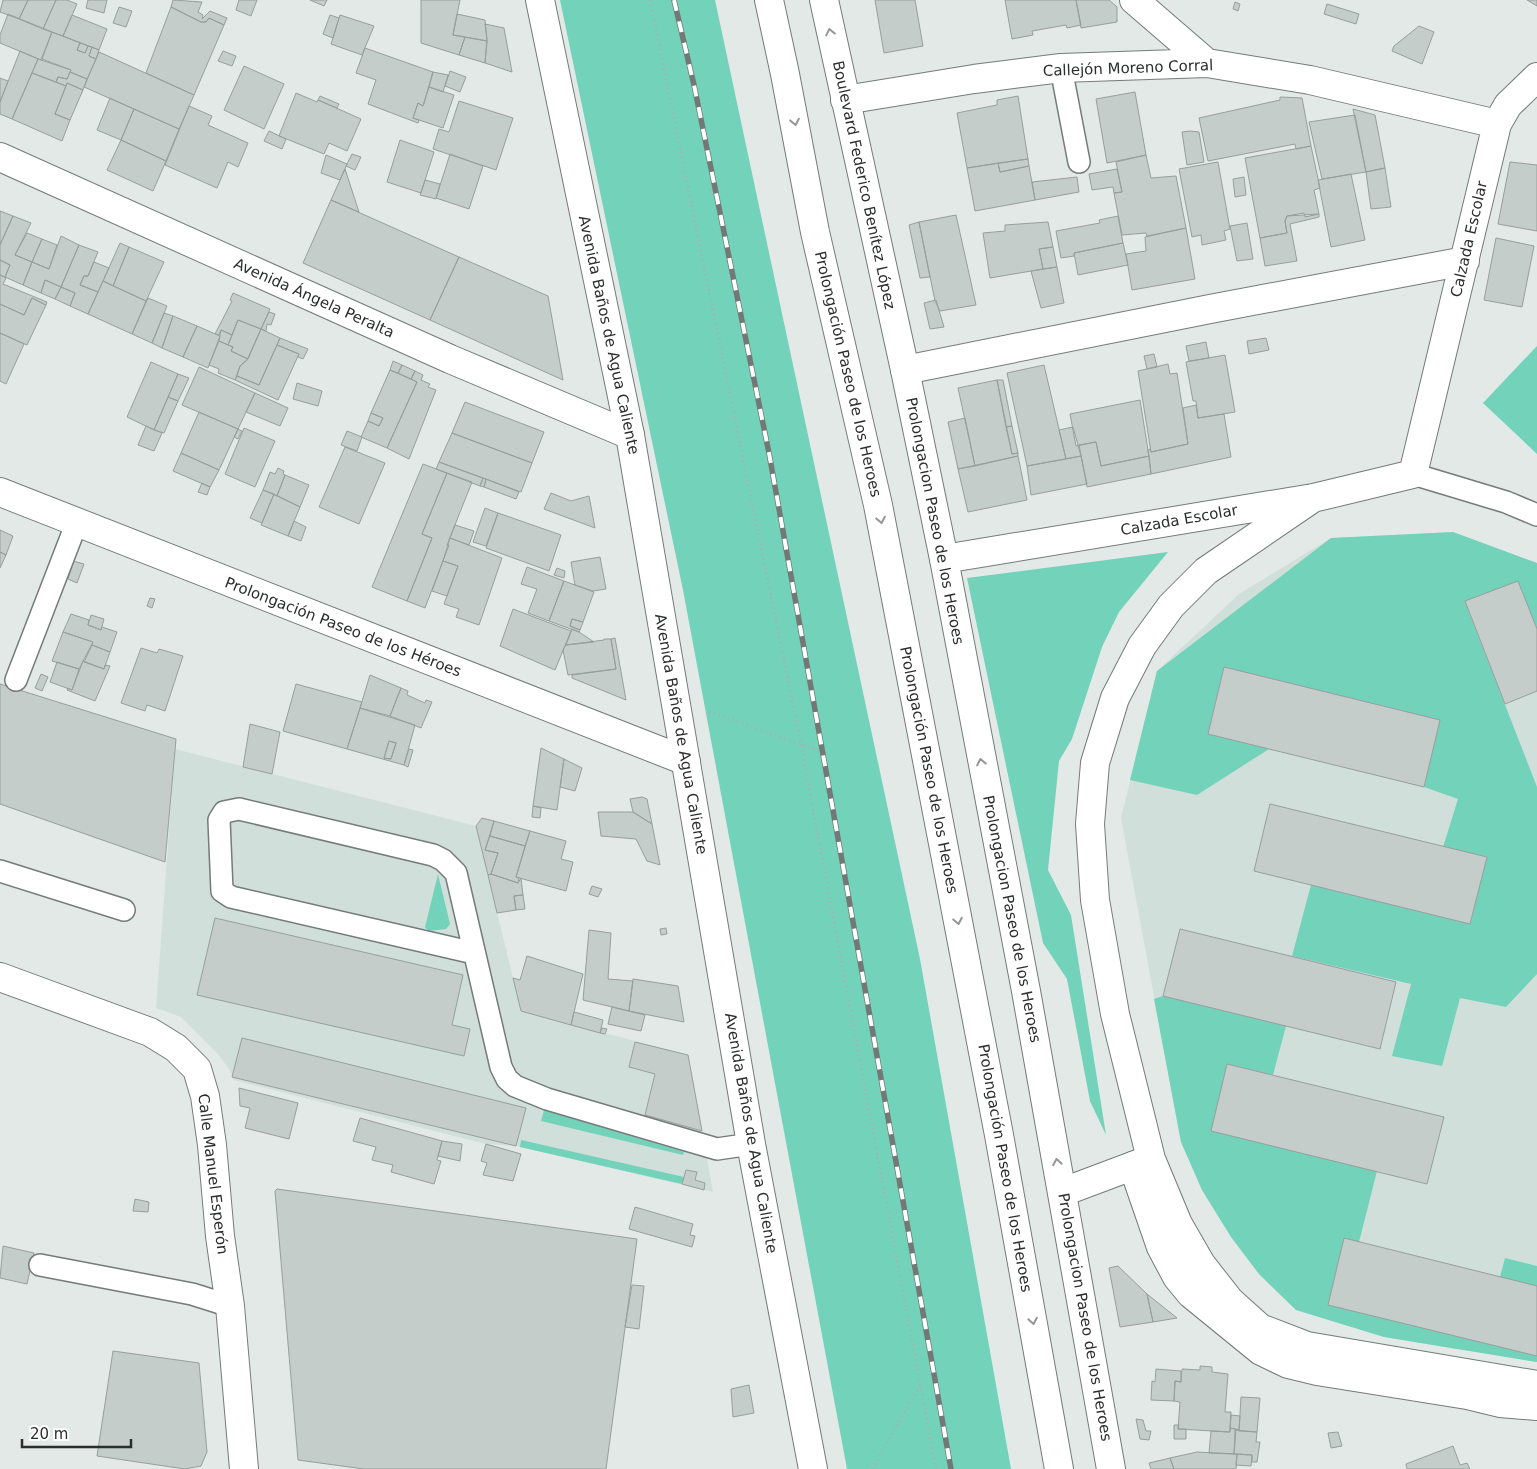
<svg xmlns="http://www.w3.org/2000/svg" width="1537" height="1469" font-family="'DejaVu Sans',sans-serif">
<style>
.built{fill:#d0dfda}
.green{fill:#72d2ba}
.building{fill:#c5cdca;stroke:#979e9c;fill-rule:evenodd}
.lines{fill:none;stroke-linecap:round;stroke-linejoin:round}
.service-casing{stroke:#747b79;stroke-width:24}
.pedestrian-casing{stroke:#747b79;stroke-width:30}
.minor-casing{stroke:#747b79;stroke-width:30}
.tertiary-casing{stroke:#747b79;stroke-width:30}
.primary-casing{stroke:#747b79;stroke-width:30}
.path{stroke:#aab0ae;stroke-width:3;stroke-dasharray:1 4;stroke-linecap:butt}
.service{stroke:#fff;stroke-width:21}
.pedestrian{stroke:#fff;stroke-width:28}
.minor{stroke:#fff;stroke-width:28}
.tertiary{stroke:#fff;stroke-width:28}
.primary{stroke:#fff;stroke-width:28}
.rail-casing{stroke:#737876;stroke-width:5.5}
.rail{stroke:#fff;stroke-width:4;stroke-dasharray:11;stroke-linecap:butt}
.oneway{stroke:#959696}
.labels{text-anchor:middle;stroke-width:4;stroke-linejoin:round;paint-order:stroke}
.street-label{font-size:15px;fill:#2b2e2d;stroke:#fff}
</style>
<rect width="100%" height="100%" fill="#e2e9e7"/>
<!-- built -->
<path class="built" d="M1453,532L1537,563V1362L1384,1337L1296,1310L1259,1274L1231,1237L1202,1190L1181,1142L1121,818L1157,671L1239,594L1331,538Z
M175,749L476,826L521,1011L688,1055L713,1192L516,1146L486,1144L234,1080L229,1069L218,1054L181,1017L156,1008Z"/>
<!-- green -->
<path class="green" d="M560,0H715L920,959L1011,1469H847L683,590Z
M1537,346V454L1483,403Z
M1453,532L1537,563V629L1518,581L1465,602L1537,787V974L1506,1007L1460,998L1442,1066L1392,1056L1411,984L1292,956L1311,885L1470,924L1487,857L1443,847L1458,799L1424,787L1440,720L1224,667L1208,734L1269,749L1197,795L1130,780L1157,671L1331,538Z
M1168,552L1119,612L1102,647L1072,739L1059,761L1048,870L1071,915L1106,1135L1090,1101L1067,979L1043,943L967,578Z
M438,874L450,924L446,929L428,931L425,927Z
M1163,996L1286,1026L1273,1075L1227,1064L1377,1171L1359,1242L1344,1239L1328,1305L1537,1356V1362L1384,1337L1296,1310L1259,1274L1231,1237L1202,1190L1181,1142L1154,999Z
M544,1110L684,1152L683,1155L541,1121Z
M521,1140L684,1177L682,1184L520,1147Z
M1505,1258L1537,1266V1286L1500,1277Z"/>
<!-- building -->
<path class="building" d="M3,0H28L19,19L0,12Z
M28,0H56L43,29L19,19Z
M56,0H67L77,4L63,36L43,29Z
M88,0H107L104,13L86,8Z
M173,0L202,2L198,12L203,15L202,19L210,11L227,18L224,25L209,18L206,22H201L171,7Z
M239,0H257L251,16L236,10Z
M310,0H327L324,6Z
M421,0H460L453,35L465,37L459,55L421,43Z
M875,0H915L923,46L884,53Z
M1005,0H1076L1081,25L1067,28L1066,25L1032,31L1033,35L1012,39Z
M1076,0H1109L1117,7V22L1081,28Z
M1527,0H1537V6Z
M1235,2L1240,4L1238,11L1233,9Z
M1327,4L1359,14L1356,24L1324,14Z
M119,7L132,11L126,27L113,23Z
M171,7L201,22H206L209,18L224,25L194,95L146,73Z
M8,14L52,32L41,60L0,43V35Z
M457,14L485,20L487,41L453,35Z
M72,15L107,29L99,50L63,36Z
M330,15L339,18L333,38L323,34Z
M340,15L374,26L362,55L331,44Z
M485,24L504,28L512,72L485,63L487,39Z
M1419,26L1434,32L1422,64L1392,51L1394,46Z
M52,32L80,43L77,50L85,53L88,46L92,47L89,56L96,59L87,79L70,72L71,70L42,59Z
M465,37L487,41L485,63L459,55Z
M80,43L88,46L85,53L77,50Z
M92,47L99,50L96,59L89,56Z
M365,48L433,72L423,106L418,103L413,118L419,120L418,123L368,104L376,80L356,73Z
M20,51L38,59L12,119L0,114V102Z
M223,51L236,56L232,66L218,61Z
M99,52L194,95L179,129L84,87Z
M38,59L71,70L67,79L58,77L56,82L32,73Z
M244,66L284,84L264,129L224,110Z
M450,71L466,77L460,92L445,86Z
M70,72L87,79L83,90L67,83L66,86L56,82L58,77L67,79Z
M433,72L448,75L443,92L429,87Z
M32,73L66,86L55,114L70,120L62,141L12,119Z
M0,78L8,81L0,102Z
M67,83L83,90L70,120L55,114Z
M429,87L454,95L443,128L413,118L418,103L423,106Z
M1135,92L1146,155L1107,163L1096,99Z
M296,93L317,102L318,100L361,119L347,151L329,143L324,154L279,136Z
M320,96L339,104L337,108L318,100Z
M1018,96L1028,159L967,168L957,113L997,105V100Z
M1280,97L1302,98L1311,146L1296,149L1295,144L1208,161L1199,118L1280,100Z
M110,98L134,109L121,140L97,130Z
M459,101L513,118L496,170L433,149L439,129L449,132Z
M189,106L212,116L208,125L248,143L238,167L228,162L217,188L165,165Z
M134,109L179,129L166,161L121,140Z
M1353,109L1375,115L1385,168L1366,172Z
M1355,115L1366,172L1322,179L1309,122Z
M269,131L286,139L282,149L264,141Z
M1190,131L1199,132L1204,162L1187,165L1182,132Z
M121,140L166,161L153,191L107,170Z
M400,140L434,152L421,193L387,182Z
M1311,146L1320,188L1314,190L1319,214L1287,216L1285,221L1287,233L1260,238L1245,158Z
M352,154L361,157L355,170L346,166Z
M450,154L483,166L469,209L436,198Z
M326,155L347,164L340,180L321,173Z
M1146,155L1151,178L1176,176L1186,228L1147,236L1146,233L1122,235L1114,193L1122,192L1116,162Z
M1028,159L1029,166L1000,172L998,163Z
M1218,162L1230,229L1224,231L1226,240L1202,245L1201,235L1192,237L1179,169Z
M1510,162L1537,165V231L1498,224Z
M998,163L1000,172L1029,166L1035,200L975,211L967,168Z
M1385,168L1391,207L1371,209L1366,172Z
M345,169L359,212L331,200Z
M1117,169L1122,192L1114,193L1113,187L1092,190L1089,174Z
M1351,174L1365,240L1331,247L1318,180Z
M1077,177L1079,192L1035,200L1032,182Z
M1244,177L1246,195L1235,197L1233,179Z
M425,180L440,184L436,199L420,195Z
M331,200L459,257L430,320L303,263Z
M0,211L13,216L0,245Z
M1304,213L1305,217L1319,214V217L1290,224L1297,261L1265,266L1260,238L1287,233L1285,221L1287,216Z
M956,215L976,305L940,311L935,301L919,222Z
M13,216L31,223L15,255L32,262L23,285L5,277L10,265L0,260V245Z
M1118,216L1123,243L1074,253V256L1061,258L1056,231L1100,223L1099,220Z
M919,222L930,277L920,278L909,225Z
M1048,222L1053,247L1039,249L1043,269L990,278L983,233L1005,231V225Z
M1247,223L1253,259L1237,261L1230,226Z
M1186,228L1195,279L1132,290L1126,254L1146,251L1145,237Z
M27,233L42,239L32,262L15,255Z
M61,236L79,245L61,287L45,280L41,293L23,285L32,262L49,269Z
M1496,238L1534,246L1522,307L1484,300Z
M42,239L57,245L49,269L32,262Z
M120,243L129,247L113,286L103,281Z
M1123,243L1128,265L1078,275L1074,253Z
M79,245L98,252L88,276H84L80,285L98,292L88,314L70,306L75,293L61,287Z
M129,247L164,262L146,301L113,286Z
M1053,247L1057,267L1043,269L1039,249Z
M459,257L548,296L563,380L430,320Z
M0,260L10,265L5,277L0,275Z
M94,262L109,268L98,292L80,285L84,276H88Z
M1057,267L1064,303L1041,308L1031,271Z
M0,275L6,278L3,284L47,302L46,305L32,298L24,315L0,304Z
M45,280L61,287L55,299L41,293Z
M103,281L146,301L132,334L88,314Z
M61,287L75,293L70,306L55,299Z
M233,293L270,309L261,329L238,320L232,335L221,330L219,335L215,334L232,301L230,300Z
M32,298L46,305L27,345L0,333V304L24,315Z
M148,298L167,306L152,343L132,334Z
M936,300L944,327L930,329L924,303Z
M269,312L275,314L271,325L267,324L266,331L261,329Z
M164,313L173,316L162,348L152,343Z
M173,316L197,326L183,357L162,348Z
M238,320L261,329L248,359L231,351L233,347L228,345Z
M197,326L220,336L208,368L183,357Z
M261,329L280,338L259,385L237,376L240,366L247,360Z
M221,330L232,335L228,345L219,341Z
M0,333L24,344L6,384L0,381Z
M280,338L308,349L303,359L298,357L299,354L277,345Z
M1266,338L1269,350L1249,354L1247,341Z
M219,341L233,347L231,351L248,359L240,366L235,380L218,373L219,369L209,365Z
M1206,342L1209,358L1189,361L1186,346Z
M277,345L299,354L278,400L235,380L237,376L259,385Z
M1154,354L1157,367L1147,369L1144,356Z
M1225,355L1235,412L1198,418L1196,401H1193L1186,362Z
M393,361L402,365L398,373L390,370Z
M151,362L178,374L154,430L127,417Z
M1168,364L1170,374L1177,373L1188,444L1151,452L1138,371Z
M402,365L415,371L411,379L398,373Z
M1044,365L1066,459L1027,466L1007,373Z
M199,367L255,393L238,429L182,405Z
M390,370L417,382L387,448L361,437L368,421L379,426L383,418L371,413Z
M415,371L423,375L421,380L430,384L428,387L436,390L409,459L387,448L417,382L411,379Z
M178,374L189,378L178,401L168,397Z
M997,380H1003L1012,426L1006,427Z
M997,380L1012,454L1018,453V456L975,466L958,388Z
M297,383L322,391L318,406L293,399Z
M255,393L288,408L280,426L246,412Z
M168,397L178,401L164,433L154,430Z
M1140,400L1149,456L1101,466L1096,442L1076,446L1070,414Z
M465,402L544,432L532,463L452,433Z
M1196,405L1198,418L1224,414L1231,457L1151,474L1148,450L1150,449L1151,452L1188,444L1183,408Z
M199,412L238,429L219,470L181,453Z
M371,413L383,418L379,426L368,421Z
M965,418L975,466L958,469L948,422Z
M146,426L162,433L154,451L138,445Z
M1012,426L1018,453L1012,454L1006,427Z
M1073,427L1081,456L1066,459L1059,430Z
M244,428L275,441L255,487L225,474Z
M238,429L242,431L238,439L234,437Z
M347,431L362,437L357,451L341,445Z
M452,433L532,463L521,492L439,462Z
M1096,442L1101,466L1149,456L1151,474L1087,487L1079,445Z
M345,447L385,463L359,524L319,507Z
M181,453L219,470L210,487L173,471Z
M1018,456L1027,500L968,512L958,469Z
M1081,456L1087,484L1031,495L1027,466Z
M439,462L483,478L480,486L436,469Z
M423,464L447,473L422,534L432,538L407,601L372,587Z
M278,468L284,471L283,474L285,475L277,496L263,490L270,472L275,474Z
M447,473L472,482L447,545H449L425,608L407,601L432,538L422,534Z
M285,475L309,485L300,507L277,496Z
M483,478L486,479L484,487L480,486Z
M486,479L519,492L516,499L484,487Z
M202,483L210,487L207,495L198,492Z
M263,490L274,494L262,523L250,518Z
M551,493L571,501L589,496L595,528L544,509Z
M274,494L300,507L288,536L261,525Z
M485,508L498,513L486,546L473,542Z
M498,513L561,535L549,571L486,548Z
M294,521L306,527L301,541L288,536Z
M455,525L474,531L469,545L450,538Z
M0,530L13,536L6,555L0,552Z
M450,538L502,558L479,625L456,617L459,609L444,604L458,566L443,561Z
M0,552L6,555L0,568Z
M600,557L606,589L593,591L575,585L571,562Z
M73,561L84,564L77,583L68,579Z
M443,561L458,566L447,596L432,591Z
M527,567L564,581L549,621L528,613L537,589L521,584Z
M557,568L565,571L564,578L554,575Z
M564,581L594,592L583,622L572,619L570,626L580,630L579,632L549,621Z
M1518,581L1537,629V691L1505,704L1465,601Z
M150,598L155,599L152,608L147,606Z
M513,609L571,631L555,670L500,646Z
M71,614L89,620L88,625L101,630L102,627L117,632L110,652L92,645L93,642L63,632Z
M91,615L104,619L101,630L88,625Z
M572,619L583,622L580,630L570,626Z
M572,629L579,632L594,642L566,645Z
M63,632L93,642L79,669L52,661Z
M615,638L626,700L572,678V675L616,669L611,639Z
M604,639H611L616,669L568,675L563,650L566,645L604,640Z
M92,645L110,652L104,669L84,662Z
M141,648L157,653L159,649L183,656L165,711L147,705L145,711L121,703Z
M83,661L104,669L105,665L110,666L95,701L67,690L68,688L72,690Z
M57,662L79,669L72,690L50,682Z
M1224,667L1440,720L1424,787L1208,734Z
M41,674L48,677L42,691L35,688Z
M370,675L401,688L390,716L360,708Z
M0,684L176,739L165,862L0,804Z
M296,684L362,702L347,749L283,731Z
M401,688L408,691L407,695L425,703L426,700L432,702L421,728L390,716Z
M360,708L415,725L404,765L347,749ZM389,741L396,743L391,759L384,758Z
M250,724L280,732L272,774L243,767Z
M389,741L396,743L391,759L384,758Z
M541,748L564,759L557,810L533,806Z
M409,749L413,750L408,767L404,765Z
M564,759L582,768L575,791L560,787Z
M642,797L647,799L652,824L633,812L630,799Z
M1270,804L1487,857L1470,924L1254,871Z
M533,806L541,808L540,818L532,817Z
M598,812H633L652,824L660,865L647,861L636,839L601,836Z
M482,818L494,821L485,850L498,853L491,874L488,875L476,826Z
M494,821L530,831L525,846L490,836Z
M530,831L566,841L561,859L573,862L566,891L516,877Z
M490,836L525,846L516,877L519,878L518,883L491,874L498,853L485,850Z
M491,874L518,883L521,878L523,895L514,896L516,910L497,913L488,875Z
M592,886L602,889L598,897L589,894Z
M523,895L525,909L516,910L514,896Z
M215,918L463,975L452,1025L470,1029L464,1056L197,995Z
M666,928L667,934L661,935L660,929Z
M1180,929L1396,982L1380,1049L1163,996Z
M589,930L611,933L608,979L633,981L629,1011L583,1000Z
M527,956L583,974L571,1025L521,1011L513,978L520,980Z
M633,979L678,986L684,1022L629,1011Z
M612,1007L645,1015L641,1031L608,1024Z
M574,1012L603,1020L600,1033L571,1025Z
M602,1028L607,1029L605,1034L600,1033Z
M242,1038L526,1108L516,1146L232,1077Z
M635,1042L688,1055L702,1131L645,1115L655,1074L629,1067Z
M1227,1064L1444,1117L1427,1184L1211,1131Z
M239,1088L298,1103L289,1139L245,1128L250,1108L240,1106Z
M360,1118L442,1141L437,1160L441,1161L434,1184L391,1172L393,1165L372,1160L376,1147L353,1141Z
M442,1141L462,1144L460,1161L438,1156Z
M486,1144L521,1154L513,1181L483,1175L487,1163L481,1161Z
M686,1170L697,1172L695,1180L705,1183L704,1190L682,1184Z
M277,1189L637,1239L606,1469H364L298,1460L275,1191Z
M135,1199L149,1202L148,1212L133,1211Z
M635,1207L693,1224L690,1235L695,1236L692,1247L629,1229Z
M1344,1238L1537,1286V1356L1328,1305Z
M3,1246L34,1253L27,1284L0,1278Z
M1118,1266L1147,1294L1153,1322L1120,1327L1109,1268Z
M632,1285L644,1286L639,1329L625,1327Z
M1147,1294L1177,1318L1153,1322Z
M113,1351L199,1363L207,1452L201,1466L185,1469L97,1456Z
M1200,1366L1212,1367V1372L1228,1374L1225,1412H1231L1230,1432L1178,1429L1180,1402L1174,1401L1175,1381L1181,1382L1182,1369L1200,1370Z
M1156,1369L1181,1371V1382L1175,1381L1174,1401L1151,1400L1152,1381L1155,1382Z
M749,1385L754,1413L733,1417L731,1389Z
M1241,1397L1260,1398L1257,1432L1239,1431Z
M1231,1415L1240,1416L1239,1430L1230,1428Z
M1136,1419L1143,1420L1146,1431H1151L1149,1440L1140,1439Z
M1174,1425H1179L1178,1429H1186V1439H1174Z
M1230,1428L1236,1429L1234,1454L1209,1453L1211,1431L1230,1432Z
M1235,1430L1257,1432L1256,1442H1260L1257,1462H1252V1455L1234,1454Z
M1338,1432L1342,1446L1331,1448L1328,1433Z
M1453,1446L1460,1465L1467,1463L1470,1469H1407L1406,1464Z
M1197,1452L1237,1454L1236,1469H1174L1170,1458Z
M1237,1454L1252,1455L1251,1466L1236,1465Z
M1170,1458L1174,1469H1151L1149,1463Z"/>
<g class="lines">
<defs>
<path id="service" d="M1061,68L1079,162
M1413,474L1506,502L1537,515
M16,680L77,522
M0,871L124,910
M474,953L231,897L222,891L219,820L224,812L239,809L433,855L443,860L456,873L501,1067L507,1079L515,1086L547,1099L717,1149L751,1144
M40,1265L192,1294L230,1306"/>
<path id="pedestrian" d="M1133,1166L1161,1247L1177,1277L1191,1294L1261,1351L1288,1364L1317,1371L1467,1395L1500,1403L1537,1406"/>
<path id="minor" d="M1134,0L1207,63
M845,100L974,79L1061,68L1207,63L1310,80L1497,124
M0,157L450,359L630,435
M905,370L1210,309L1465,261
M1313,498L1206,571L1171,606L1142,646L1115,698L1095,763L1090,824L1095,900L1115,1014L1151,1159L1178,1224L1201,1264L1230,1301L1260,1328L1307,1346L1537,1385
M944,559L1313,498L1413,474L1497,124L1508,105L1537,77
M0,977L150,1032L176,1048L197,1069L205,1096L212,1145L220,1236L230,1306L244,1469
M1063,1192L1151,1159"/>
<path id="tertiary" d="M540,0L630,435L751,1144L813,1469
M0,492L686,761"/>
<path id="primary" d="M769,0L785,74L815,232L878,505L999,1135L1059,1469
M824,0L905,370L944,559L1026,991L1111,1469"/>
</defs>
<!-- service casing -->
<use href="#service" class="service-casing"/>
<!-- pedestrian casing -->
<use href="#pedestrian" class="pedestrian-casing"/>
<!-- minor casing -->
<use href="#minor" class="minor-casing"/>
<!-- tertiary casing -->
<use href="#tertiary" class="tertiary-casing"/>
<!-- primary casing -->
<use href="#primary" class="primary-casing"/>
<!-- path -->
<path class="path" d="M650,0L801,744L936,1469
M709,712L823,752
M872,1469L920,1386"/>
<!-- service -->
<use href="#service" class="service"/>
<!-- pedestrian -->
<use href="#pedestrian" class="pedestrian"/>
<!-- minor -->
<use href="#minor" class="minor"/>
<!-- tertiary -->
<use href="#tertiary" class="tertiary"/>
<!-- primary -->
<use href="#primary" class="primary"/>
<defs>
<path id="rail" d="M674,0L694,85L769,453L951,1469"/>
</defs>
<!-- rail casing -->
<use href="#rail" class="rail-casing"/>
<!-- rail -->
<use href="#rail" class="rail"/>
</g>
<!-- one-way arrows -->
<defs><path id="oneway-chevron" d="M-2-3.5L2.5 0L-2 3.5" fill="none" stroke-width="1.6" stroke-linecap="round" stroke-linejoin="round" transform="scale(1.25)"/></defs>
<g class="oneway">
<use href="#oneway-chevron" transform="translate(830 32) rotate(-102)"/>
<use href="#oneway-chevron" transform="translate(795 122) rotate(79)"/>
<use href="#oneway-chevron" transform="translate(881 520) rotate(79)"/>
<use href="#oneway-chevron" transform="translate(981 762) rotate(-101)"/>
<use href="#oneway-chevron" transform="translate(958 921) rotate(79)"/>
<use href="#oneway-chevron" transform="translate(1057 1162) rotate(-100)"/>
<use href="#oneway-chevron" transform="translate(1033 1321) rotate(80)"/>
</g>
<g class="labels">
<!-- street labels -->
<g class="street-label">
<text transform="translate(1128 68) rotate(-2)" y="5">Callejón Moreno Corral</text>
<text transform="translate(864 185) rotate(78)" y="5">Boulevard Federico Benítez López</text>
<text transform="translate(1469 239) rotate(-77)" y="5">Calzada Escolar</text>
<text transform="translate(314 298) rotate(24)" y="5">Avenida Ángela Peralta</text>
<text transform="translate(609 335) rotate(78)" y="5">Avenida Baños de Agua Caliente</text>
<text transform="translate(848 374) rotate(77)" y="5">Prolongación Paseo de los Heroes</text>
<text transform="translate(1179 520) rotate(-10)" y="5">Calzada Escolar</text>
<text transform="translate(935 521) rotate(79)" y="5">Prolongacion Paseo de los Heroes</text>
<text transform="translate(343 627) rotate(21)" y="5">Prolongación Paseo de los Héroes</text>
<text transform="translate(681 734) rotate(80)" y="5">Avenida Baños de Agua Caliente</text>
<text transform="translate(929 770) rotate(79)" y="5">Prolongación Paseo de los Heroes</text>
<text transform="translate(1012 919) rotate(79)" y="5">Prolongacion Paseo de los Heroes</text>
<text transform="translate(751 1133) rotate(80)" y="5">Avenida Baños de Agua Caliente</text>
<text transform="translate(1005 1168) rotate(80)" y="5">Prolongación Paseo de los Heroes</text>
<text transform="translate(213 1174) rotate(83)" y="5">Calle Manuel Esperón</text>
<text transform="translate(1085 1317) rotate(80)" y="5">Prolongacion Paseo de los Heroes</text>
</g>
</g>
<!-- scale -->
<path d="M22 1439v8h109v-8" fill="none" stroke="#2b2e2d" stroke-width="2.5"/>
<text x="30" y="1439" font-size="15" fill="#2b2e2d" stroke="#ffffff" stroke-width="4" paint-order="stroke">20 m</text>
</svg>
